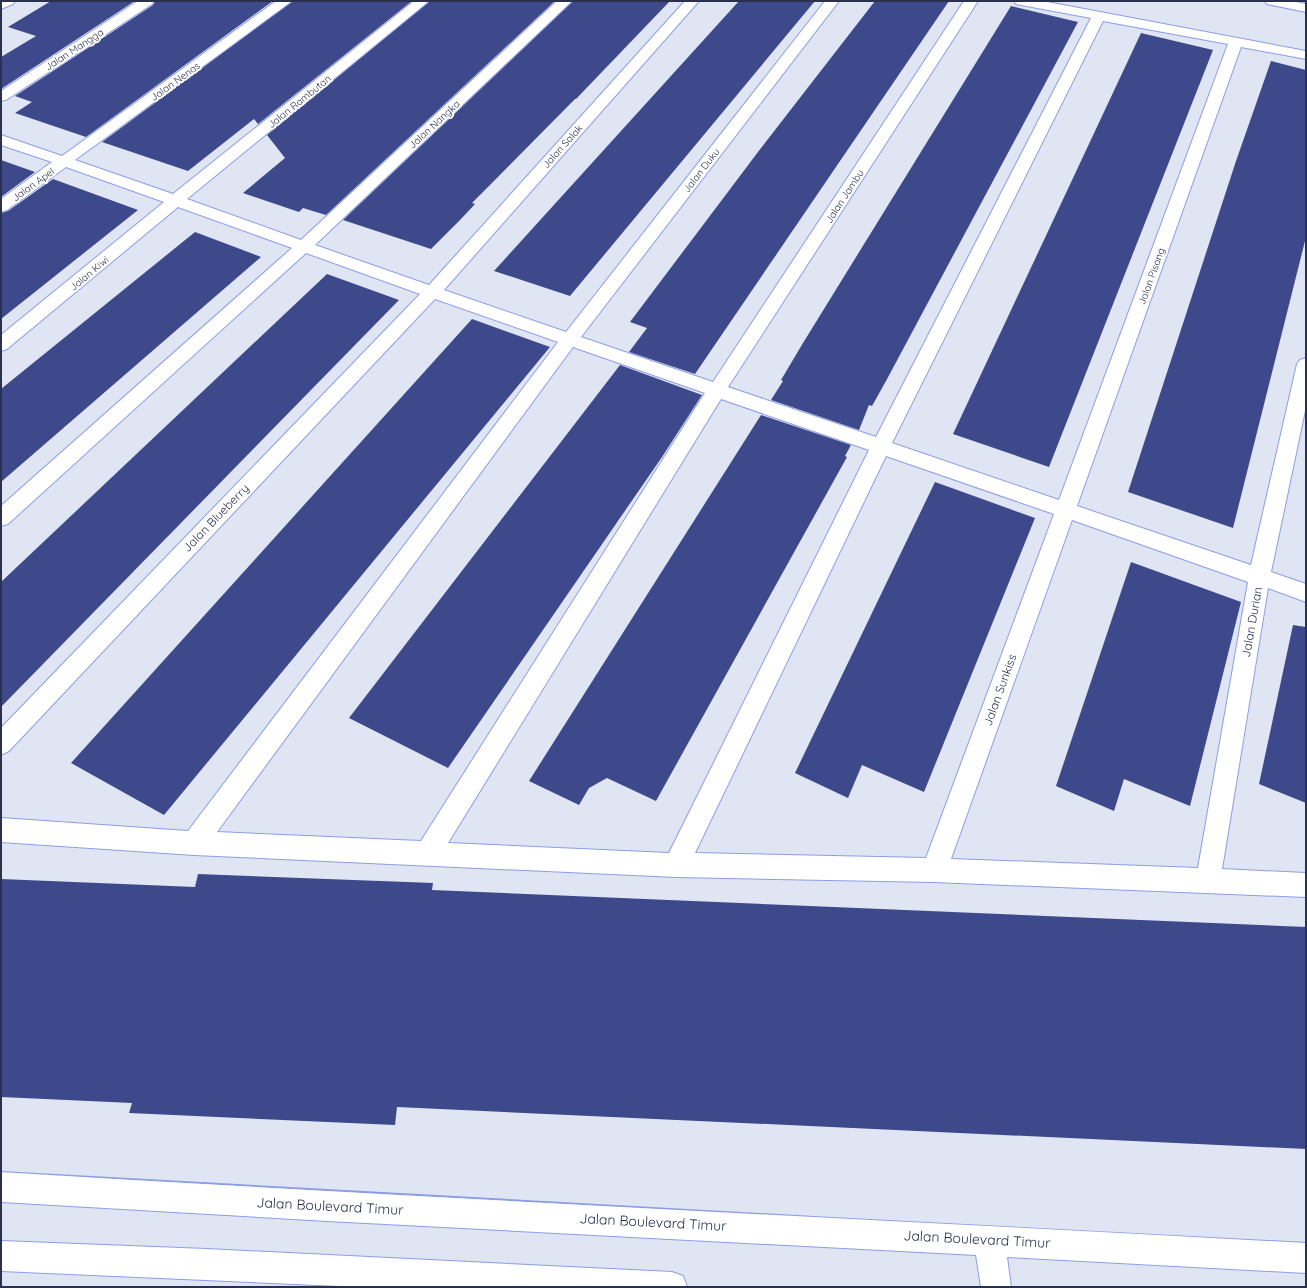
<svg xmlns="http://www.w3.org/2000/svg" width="1307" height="1288" font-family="Quicksand,sans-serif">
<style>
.building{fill:#3e498b}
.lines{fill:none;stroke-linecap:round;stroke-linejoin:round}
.minor-casing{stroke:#8c9de7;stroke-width:2}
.highway-casing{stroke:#8c9de7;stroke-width:2}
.minor{fill:#fff;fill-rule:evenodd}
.highway{fill:#fff;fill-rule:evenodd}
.labels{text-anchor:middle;stroke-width:4;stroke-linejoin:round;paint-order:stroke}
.far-street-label{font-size:10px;fill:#2a314f;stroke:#fff}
.street-label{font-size:12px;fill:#2a314f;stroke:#fff}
.near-street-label{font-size:14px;fill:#2a314f;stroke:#fff}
</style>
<rect width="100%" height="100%" fill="#e0e5f4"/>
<!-- building -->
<path class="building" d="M51,1H135L1,89V57L36,36L8,27Z
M155,1H273L86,137L15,113L32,102L15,96L153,5Z
M293,1H412L258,124L254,119L188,171L102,142Z
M430,1H555L326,215L303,208L299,212L243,193L285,158L267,135Z
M573,1H670L576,99H575L488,187L472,203L475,204L461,219L431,249L343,220Z
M739,1H815L570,296L494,271Z
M875,1H949L695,374L629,352L647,328L630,322L761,148Z
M1011,6L1078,22L886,381L872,406L869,405L859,430L771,400L783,381L781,380L803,343Z
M1141,33L1213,50L1049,467L953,434Z
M1271,61L1306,70V237L1233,528L1128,492L1236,161Z
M1,160L35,172L1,197Z
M53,179L138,210L1,319V213L8,211Z
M195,232L261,257L1,482V389Z
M327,274L399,300L1,707V582Z
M472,319L550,347L164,815L71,763Z
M620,365L702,395L662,457L448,768L349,718Z
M761,415L851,445L845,456L847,457L656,801L607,778L589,788L579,805L529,781Z
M935,482L1035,518L924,792L862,765L848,798L795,773Z
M1131,562L1241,602L1190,806L1124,779L1114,811L1056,786Z
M1293,625L1306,627V803L1259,784Z
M198,874L433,883L432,890L1306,927V1149L397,1107L395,1125L129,1113L132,1103L1,1097V879L195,887Z"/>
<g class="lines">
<defs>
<path id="minor" d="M1,1H15L13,4L1,9Z
M138,1H154L152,4L6,100L1,101V91Z
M276,1H292L75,160L173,194L414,1H429L187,199L301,240L557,1H572L315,245L429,285L685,1H699L444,290L566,332L825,1H839L581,337L713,382L964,1H978L728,387L876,437L1091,18L1021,5L1016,4L1014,1H1042L1306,51V59L1241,47L1077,506L1251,565L1297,364L1300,360L1306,358V406L1271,572L1306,584V602L1268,588L1222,869L1306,873V897L934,882L676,877L194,855L1,842V818L188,831L558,342L435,299L9,751L1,755V728L420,294L306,253L8,524L1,526V506L292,248L178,207L7,349L1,351V335L164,202L66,167L7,210L1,212V199L52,162L1,145V135L62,156ZM1103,21L1228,44L1059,500L892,443ZM573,347L705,393L421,841L217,832ZM721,399L869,450L669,853L448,843ZM886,456L1054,514L926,858L695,853ZM1072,520L1248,582L1198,868L951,859Z
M1,1172C436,1199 871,1219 1306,1243V1273L1007,1257L1011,1287H981L976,1255L327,1221L1,1202Z
M1,1241L207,1249L672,1272L683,1276L687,1287H363L1,1271Z"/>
<path id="highway" d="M1265,1H1291L1306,4V12L1267,4Z"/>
</defs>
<!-- minor casing -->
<use href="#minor" class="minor-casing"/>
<!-- highway casing -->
<use href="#highway" class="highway-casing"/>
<!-- minor -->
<use href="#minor" class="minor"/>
<!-- highway -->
<use href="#highway" class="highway"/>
</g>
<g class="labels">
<!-- far-street labels -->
<g class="far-street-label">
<text transform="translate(74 49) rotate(-33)" y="4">Jalan Mangga</text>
<text transform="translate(175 81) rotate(-36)" y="4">Jalan Nenas</text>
<text transform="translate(299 101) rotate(-39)" y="4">Jalan Rambutan</text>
<text transform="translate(434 124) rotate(-43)" y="4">Jalan Nangka</text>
<text transform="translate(562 146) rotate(-48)" y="4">Jalan Salak</text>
<text transform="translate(701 170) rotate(-52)" y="4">Jalan Duku</text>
<text transform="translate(33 184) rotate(-36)" y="4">Jalan Apel</text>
<text transform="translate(844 196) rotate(-57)" y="4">Jalan Jambu</text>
<text transform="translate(89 273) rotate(-40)" y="4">Jalan Kiwi</text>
<text transform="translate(1151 276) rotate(-70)" y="4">Jalan Pisang</text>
</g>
<!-- street labels -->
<g class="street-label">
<text transform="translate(216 518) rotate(-46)" y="4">Jalan Blueberry</text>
<text transform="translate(1252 622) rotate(-80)" y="4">Jalan Durian</text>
<text transform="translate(1000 690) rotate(-70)" y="4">Jalan Sunkiss</text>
</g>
<!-- near-street labels -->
<g class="near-street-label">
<text transform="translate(330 1206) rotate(3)" y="5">Jalan Boulevard Timur</text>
<text transform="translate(653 1222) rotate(3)" y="5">Jalan Boulevard Timur</text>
<text transform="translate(977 1239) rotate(3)" y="5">Jalan Boulevard Timur</text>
</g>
</g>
<!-- border -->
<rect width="1307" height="1288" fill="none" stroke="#2a314f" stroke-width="4"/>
</svg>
